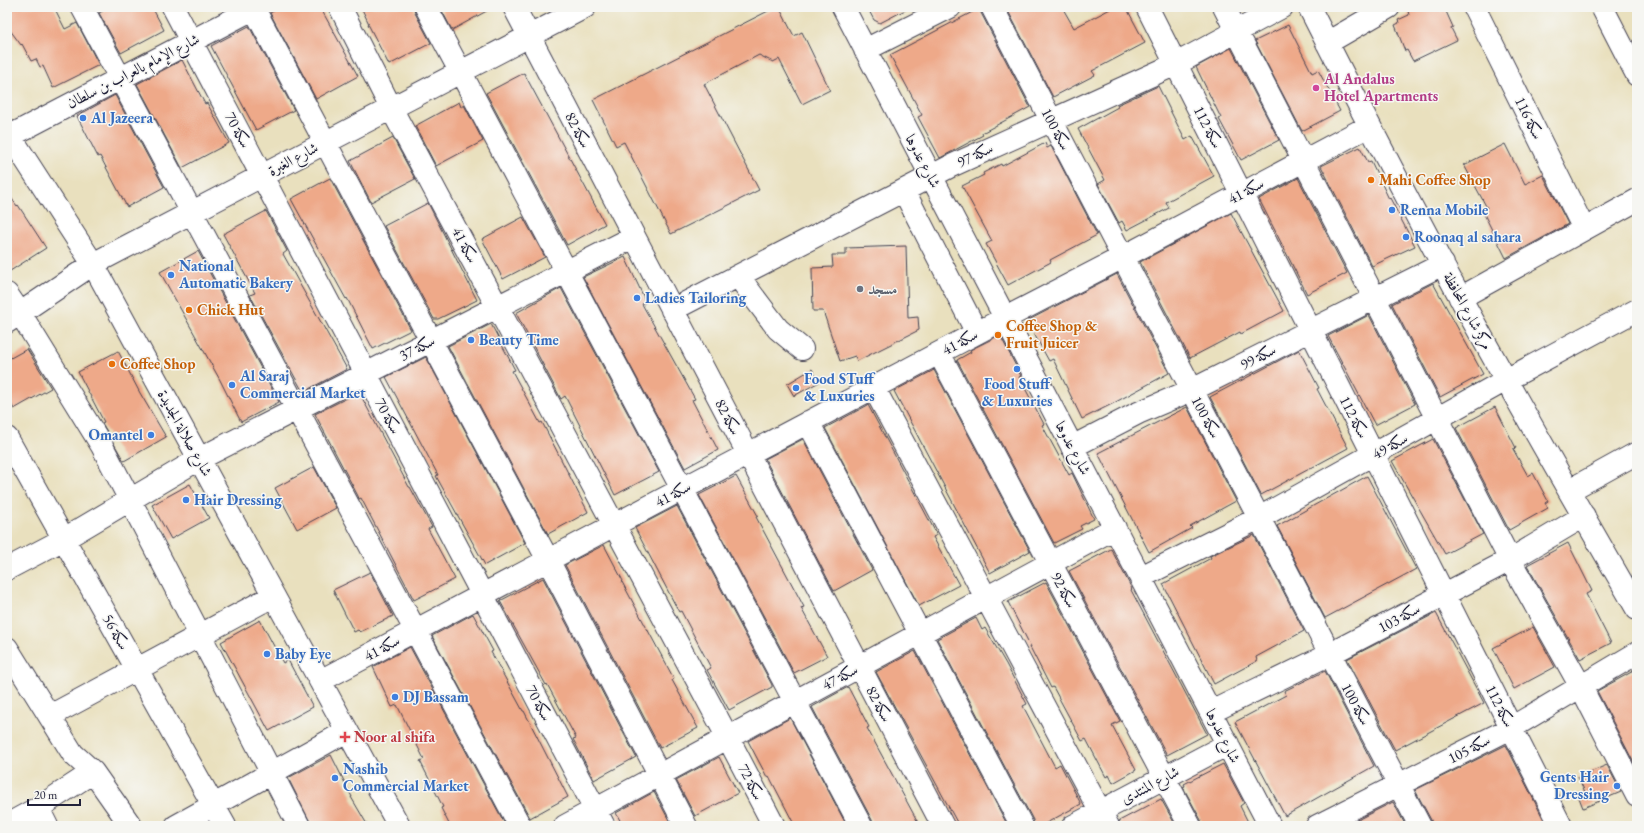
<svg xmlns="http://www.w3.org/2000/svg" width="1644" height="833" font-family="'EB Garamond',Amiri,serif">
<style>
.building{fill:#eea989}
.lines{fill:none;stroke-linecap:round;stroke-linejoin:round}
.minor-casing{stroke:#403e4f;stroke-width:24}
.minor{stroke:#fff;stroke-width:22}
.hotel-dot{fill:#d1479c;stroke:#f6f6f2;stroke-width:1.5}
.shop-dot{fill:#3f7fe0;stroke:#f6f6f2;stroke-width:1.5}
.food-dot{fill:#e8710a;stroke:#f6f6f2;stroke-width:1.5}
.worship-dot{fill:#6b7280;stroke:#f6f6f2;stroke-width:1.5}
.health-dot{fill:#e0444e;stroke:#f6f6f2;stroke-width:1.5}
.labels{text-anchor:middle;stroke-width:3;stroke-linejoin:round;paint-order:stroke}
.street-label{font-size:15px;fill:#22223b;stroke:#f6f6f2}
.hotel-label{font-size:15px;font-weight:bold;fill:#b23c85;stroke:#f6f6f2;text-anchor:start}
.shop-label{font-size:15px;font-weight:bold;fill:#366cbe;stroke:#f6f6f2;text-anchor:start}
.food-label{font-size:15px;font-weight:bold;fill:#c56008;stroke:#f6f6f2;text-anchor:start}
.worship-label{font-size:15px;font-weight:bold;fill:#5b616d;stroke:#f6f6f2;text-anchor:start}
.health-label{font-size:15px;font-weight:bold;fill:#be3a42;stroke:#f6f6f2;text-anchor:start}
</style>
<rect width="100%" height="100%" fill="#f6f6f2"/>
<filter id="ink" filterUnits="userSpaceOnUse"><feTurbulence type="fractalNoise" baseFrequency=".025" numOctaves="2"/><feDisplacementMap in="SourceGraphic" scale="8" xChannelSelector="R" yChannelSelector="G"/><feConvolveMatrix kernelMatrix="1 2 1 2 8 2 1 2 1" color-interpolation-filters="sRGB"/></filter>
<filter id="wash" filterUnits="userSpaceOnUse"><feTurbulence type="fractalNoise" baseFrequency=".012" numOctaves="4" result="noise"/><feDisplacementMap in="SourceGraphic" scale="16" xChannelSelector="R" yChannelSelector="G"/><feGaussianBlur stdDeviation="0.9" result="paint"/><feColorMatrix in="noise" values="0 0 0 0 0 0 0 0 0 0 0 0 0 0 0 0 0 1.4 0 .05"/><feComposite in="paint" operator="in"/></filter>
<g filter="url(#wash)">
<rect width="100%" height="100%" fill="#e9e0be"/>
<g id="blocks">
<!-- building -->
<path class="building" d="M7,7H54L65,29L77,23L99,65L53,88L43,66L40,67L36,59L31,61L22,44L21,45L7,26Z
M110,7H152L164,30L121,53L99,13Z
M281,7H320L358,76L316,99L270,13Z
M361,7H414L415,13L431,43L389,65L368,24H369Z
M440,7H494L452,30Z
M776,7H779L794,36L802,32L830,90L802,104L779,59L773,62L759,55L704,84L759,190L671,234L624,142L616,146L593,100Z
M867,7H911L880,23L874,20Z
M1006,7H1062L1074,28L1114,7H1126L1145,43L1092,71L1095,75L1053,97Z
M1417,7H1444L1453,27L1451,28L1457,40L1413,61L1407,50L1405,51L1395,25L1399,23L1398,20L1409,15L1408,11Z
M980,8L981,13L1030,107L982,133L983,135L940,158L918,117L922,115L890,55Z
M1288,25L1312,73L1318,70L1340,111L1302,131L1255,41Z
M249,26L294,110L256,130L211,46Z
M1231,48L1279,140L1241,160L1219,119L1221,118L1196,67Z
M182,60L205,104L207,103L229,143L182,168L137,84Z
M524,73L605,224L567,245L486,93Z
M1158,86L1185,140L1192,136L1214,176L1166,202L1169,208L1127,230L1122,221L1119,223L1098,184L1105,180L1078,129L1118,107L1117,105Z
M115,95L164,187L127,207L100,156L98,157L77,116Z
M459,102L461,107L464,105L483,141L436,166L415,126Z
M393,138L415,179L371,202L350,161Z
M1045,143L1047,148L1051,146L1097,235L1050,260L1051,262L1008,285L986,244L992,241L962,186L984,175L983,173L1001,164L1002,166Z
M1505,144L1525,184L1543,175L1568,224L1506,258L1482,210L1487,208L1464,165Z
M1360,147L1368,162L1371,161L1389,199L1390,198L1415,246L1372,266L1321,166Z
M330,178L411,330L373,349L347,298L346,299L291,199Z
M1298,178L1347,273L1307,294L1259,199Z
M7,192L17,206L18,205L46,248L7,273Z
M428,203L477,300L438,319H434L384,226Z
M266,211L287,251L283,254L347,369L303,392L250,295L255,293L223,234Z
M1231,213L1284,311L1241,334L1240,332L1190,358L1140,262Z
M523,217L545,257L503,279L482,239Z
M906,246L908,318L918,317L919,330L857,361L855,356L840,361L823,311H813L812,268L833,267L832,255H846V248Z
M198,251L279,402L241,422L220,380L160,272Z
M625,257L646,302L642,304L695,399L692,400L718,450L685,468L583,277Z
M1117,274L1169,373L1112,404L1082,419L1053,359L1049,361L1027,321Z
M1433,283L1483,374L1440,397L1392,304Z
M561,288L659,472L615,495L565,396L561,399L516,313Z
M1369,315L1415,404L1375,425L1328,336Z
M491,324L515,370L512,371L540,423L542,422L588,512L548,534L448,346Z
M1000,335L1021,376L1019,377L1044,424L1042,425L1069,475L1072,473L1094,519L1080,526L1082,529L1054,543L957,360L971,352L970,350Z
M27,349L51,388L14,409L7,397V360Z
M1299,350L1319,388L1317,389L1348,448L1261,495L1210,397Z
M118,351L140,393L166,437L124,461L102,423L104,422L78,372Z
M426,357L525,543L485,565L436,476L438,475L386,377Z
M812,369L819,382L794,396L787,384Z
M934,370L1030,551L990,573L894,391Z
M359,392L409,487H410L432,527L428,529L455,579L414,600L361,498L359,499L358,496L315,414Z
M868,405L937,535L933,537L959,585L919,606L825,428Z
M1187,407L1236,501L1190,526L1192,528L1149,552L1098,453Z
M1495,407L1516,448L1513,449L1528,476L1533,473L1548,501L1545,503L1548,508L1509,530L1456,428Z
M803,439L872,570L834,591L765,459Z
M1433,439L1483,534L1445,554L1392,461Z
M314,467L336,508L297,529L275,488Z
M736,476L758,516L756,517L804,607L801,608L827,656L794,673L699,495Z
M1367,476L1416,569L1325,618L1277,526Z
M190,484L209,518L171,539L152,505Z
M677,506L772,685V687L729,710L707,670L711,668L681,611L679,612L635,528Z
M1254,535L1304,631L1256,657L1257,661L1214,684L1163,584L1211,558L1210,556Z
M1568,543L1592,591L1586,594L1611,643L1580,659L1527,565Z
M604,545L623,581L622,582L674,679L672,680L698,728L660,748L565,565Z
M1111,549L1132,589L1131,590L1207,734L1167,755L1069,571Z
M370,572L393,616L360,632L358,630L354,632L333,590Z
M543,578L636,757L594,780L573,739L576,738L547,684L546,685L500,601Z
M1046,582L1120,721L1112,725L1136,770L1113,783L1109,775L1106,777L1086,739L1082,741L1053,687L1051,688L1030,647H1031L1008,602Z
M1436,613L1484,703L1395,750L1347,659Z
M473,614L493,651L491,652L523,711H524L568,797L530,818L432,636Z
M976,618L982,630L985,628L1006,664L1027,704L1023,706L1055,767L1060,764L1081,804L1041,826H1034L1033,820L937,639Z
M260,620L283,663L288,660L313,707L269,731L221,642Z
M1533,627L1555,667L1514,689L1493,648Z
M410,647L506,826H450L441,808L443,807L420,761L424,759L397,705L392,707L373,667Z
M915,651L1008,826H959L897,711L876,672Z
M1637,669V769L1597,691Z
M1325,671L1374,766L1285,816L1235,722L1286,695L1284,691Z
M848,687L869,727L867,728L920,826H873L872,820L812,707Z
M790,718L847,826H795L769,776L767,777L748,741Z
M1506,745L1547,826H1432L1431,820L1415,790Z
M331,755L352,797H351L368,826H312L288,778Z
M719,757L738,793L695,816L676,780Z
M1223,764L1244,803L1240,806L1250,826H1202L1201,820L1183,787L1185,786L1184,784Z
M1607,765L1621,792L1583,808L1578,795L1585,792L1578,777Z
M654,792L672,826H623L616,813Z
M1161,799L1176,826H1120L1119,821Z
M1393,802L1406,826H1346L1365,816Z"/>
</g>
</g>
<g filter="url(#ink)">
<use href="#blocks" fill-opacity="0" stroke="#403e4f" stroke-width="1"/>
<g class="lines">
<defs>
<path id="minor" d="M82,7L520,826
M173,7L604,826
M253,7L548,560L686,826
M340,7L391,108L728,738L774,826
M426,7L861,826
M514,7L943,826
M843,7L1270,826
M992,7L1420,826
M1147,7L1561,826
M1224,7L1510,560L1581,687L1637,796
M1309,7C1358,104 1408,201 1460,297C1517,402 1577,505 1637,609
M1474,7L1584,229
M1602,7L1637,75
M1327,43L1389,7
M865,50L950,7
M7,131L93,264L399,826
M10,136L257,7
M904,191L977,333
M738,276L778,329L802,349
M7,294L20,313L102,446L299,826
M1460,298L1637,200
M672,310L951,166L1176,64L1282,7
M7,322L93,264L585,7
M939,353L1190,826
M874,388L1108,826
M808,422L1022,826
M7,438L225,826
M1072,447L1138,413L1192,390L1443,264
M1570,490L1637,453
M7,569L64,539L199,459L634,237
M1141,577L1259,518L1506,380L1637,310
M7,648L73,754L93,772L131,826
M320,681L988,327L1123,257L1369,126
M1211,712L1330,654L1510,560L1584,516
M50,716L273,596
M38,808L47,826
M7,825L38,808L93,772
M176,826L347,731
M565,826L1115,528
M1073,826L1228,744
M1317,826L1511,728L1637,653"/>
</defs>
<!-- minor casing -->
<use href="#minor" class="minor-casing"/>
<!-- minor -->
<use href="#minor" class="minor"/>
</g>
</g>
<!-- markers -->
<circle class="hotel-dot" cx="1316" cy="88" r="4"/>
<g class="shop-dot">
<circle cx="83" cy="118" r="4"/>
<circle cx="1392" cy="210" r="4"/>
<circle cx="1406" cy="237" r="4"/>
<circle cx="171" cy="275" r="4"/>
<circle cx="637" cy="298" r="4"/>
<circle cx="471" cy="340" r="4"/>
<circle cx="1017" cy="369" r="4"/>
<circle cx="232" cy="385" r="4"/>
<circle cx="796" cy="388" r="4"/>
<circle cx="151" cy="435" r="4"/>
<circle cx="186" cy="500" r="4"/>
<circle cx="267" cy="654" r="4"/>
<circle cx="395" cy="697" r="4"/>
<circle cx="335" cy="778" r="4"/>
<circle cx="1617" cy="786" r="4"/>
</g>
<g class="food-dot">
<circle cx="1371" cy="180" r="4"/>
<circle cx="189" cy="310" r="4"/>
<circle cx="998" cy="335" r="4"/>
<circle cx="112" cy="364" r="4"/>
</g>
<circle class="worship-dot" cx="860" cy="289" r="4"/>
<path class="health-dot" d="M343 731h4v4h4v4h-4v4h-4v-4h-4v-4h4z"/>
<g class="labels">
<!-- street labels -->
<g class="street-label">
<text transform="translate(133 71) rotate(-27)" y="5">شارع الإمام بالعراب بن سلطان</text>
<text transform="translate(1529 118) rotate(64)" y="5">سكة 116</text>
<text transform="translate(1208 127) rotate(63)" y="5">سكة 112</text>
<text transform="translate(1056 129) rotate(62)" y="5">سكة 100</text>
<text transform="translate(238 130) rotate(62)" y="5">سكة 70</text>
<text transform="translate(578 130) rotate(62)" y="5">سكة 82</text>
<text transform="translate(975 155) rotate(-25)" y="5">سكة 97</text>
<text transform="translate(293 159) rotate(-28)" y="5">شارع الغبرة</text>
<text transform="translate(923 161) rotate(62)" y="5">شارع عدوها</text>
<text transform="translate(1246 191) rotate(-28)" y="5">سكة 41</text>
<text transform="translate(465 245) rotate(62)" y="5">سكة 41</text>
<text transform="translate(1468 311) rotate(61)" y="5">مركز شارع المحافظة</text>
<text transform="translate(960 342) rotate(-28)" y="5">سكة 41</text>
<text transform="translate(417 348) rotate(-27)" y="5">سكة 37</text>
<text transform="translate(1258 357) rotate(-27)" y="5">سكة 99</text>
<text transform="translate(388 416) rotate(62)" y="5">سكة 70</text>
<text transform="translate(728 417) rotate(62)" y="5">سكة 82</text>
<text transform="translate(1206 417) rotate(62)" y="5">سكة 100</text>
<text transform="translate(1354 417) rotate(63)" y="5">سكة 112</text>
<text transform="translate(185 433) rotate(61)" y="5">شارع صلالة الجديدة</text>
<text transform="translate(1390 446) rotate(-29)" y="5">سكة 49</text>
<text transform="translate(1073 448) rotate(62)" y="5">شارع عدوها</text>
<text transform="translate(673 494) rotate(-28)" y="5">سكة 41</text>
<text transform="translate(1064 590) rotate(62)" y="5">سكة 92</text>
<text transform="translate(1399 618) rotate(-28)" y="5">سكة 103</text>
<text transform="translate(116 632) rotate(61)" y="5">سكة 56</text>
<text transform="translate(382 648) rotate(-28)" y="5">سكة 41</text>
<text transform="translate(840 677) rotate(-28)" y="5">سكة 47</text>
<text transform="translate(539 703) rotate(62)" y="5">سكة 70</text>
<text transform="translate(879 704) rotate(62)" y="5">سكة 82</text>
<text transform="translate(1356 704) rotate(62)" y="5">سكة 100</text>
<text transform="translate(1500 706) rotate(63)" y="5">سكة 112</text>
<text transform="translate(1223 736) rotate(63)" y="5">شارع عدوها</text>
<text transform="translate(1469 749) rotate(-27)" y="5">سكة 105</text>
<text transform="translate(751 782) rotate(63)" y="5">سكة 72</text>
<text transform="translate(1150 785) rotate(-28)" y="5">شارع المنتدى</text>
</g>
<!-- hotel labels -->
<g class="hotel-label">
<text x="1324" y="84">Al Andalus<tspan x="1324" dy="17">Hotel Apartments</tspan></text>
</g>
<!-- shop labels -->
<g class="shop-label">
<text x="91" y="123">Al Jazeera</text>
<text x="1400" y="215">Renna Mobile</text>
<text x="1414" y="242">Roonaq al sahara</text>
<text x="179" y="271">National<tspan x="179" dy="17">Automatic Bakery</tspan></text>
<text x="645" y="303">Ladies Tailoring</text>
<text x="479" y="345">Beauty Time</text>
<text x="240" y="381">Al Saraj<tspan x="240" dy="17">Commercial Market</tspan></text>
<text x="804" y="384">Food STuff<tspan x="804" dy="17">&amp; Luxuries</tspan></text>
<text x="1017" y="389" text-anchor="middle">Food Stuff<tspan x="1017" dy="17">&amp; Luxuries</tspan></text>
<text x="143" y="440" text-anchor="end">Omantel</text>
<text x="194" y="505">Hair Dressing</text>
<text x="275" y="659">Baby Eye</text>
<text x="403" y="702">DJ Bassam</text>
<text x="343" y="774">Nashib<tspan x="343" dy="17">Commercial Market</tspan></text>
<text x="1609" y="782" text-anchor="end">Gents Hair<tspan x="1609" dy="17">Dressing</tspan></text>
</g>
<!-- food labels -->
<g class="food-label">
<text x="1379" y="185">Mahi Coffee Shop</text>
<text x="197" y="315">Chick Hut</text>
<text x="1006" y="331">Coffee Shop &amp;<tspan x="1006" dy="17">Fruit Juicer</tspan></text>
<text x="120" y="369">Coffee Shop</text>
</g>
<!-- worship labels -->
<g class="worship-label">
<text x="868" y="294">مسجد</text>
</g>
<!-- health labels -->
<g class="health-label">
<text x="354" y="742">Noor al shifa</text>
</g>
</g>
<!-- margin -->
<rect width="1644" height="833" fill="none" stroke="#f6f6f2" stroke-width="24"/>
<!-- scale -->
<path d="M28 799v6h52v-6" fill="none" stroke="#22223b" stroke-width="2"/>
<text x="34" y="799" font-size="12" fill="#22223b" stroke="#f6f6f2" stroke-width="3" paint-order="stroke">20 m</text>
</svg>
